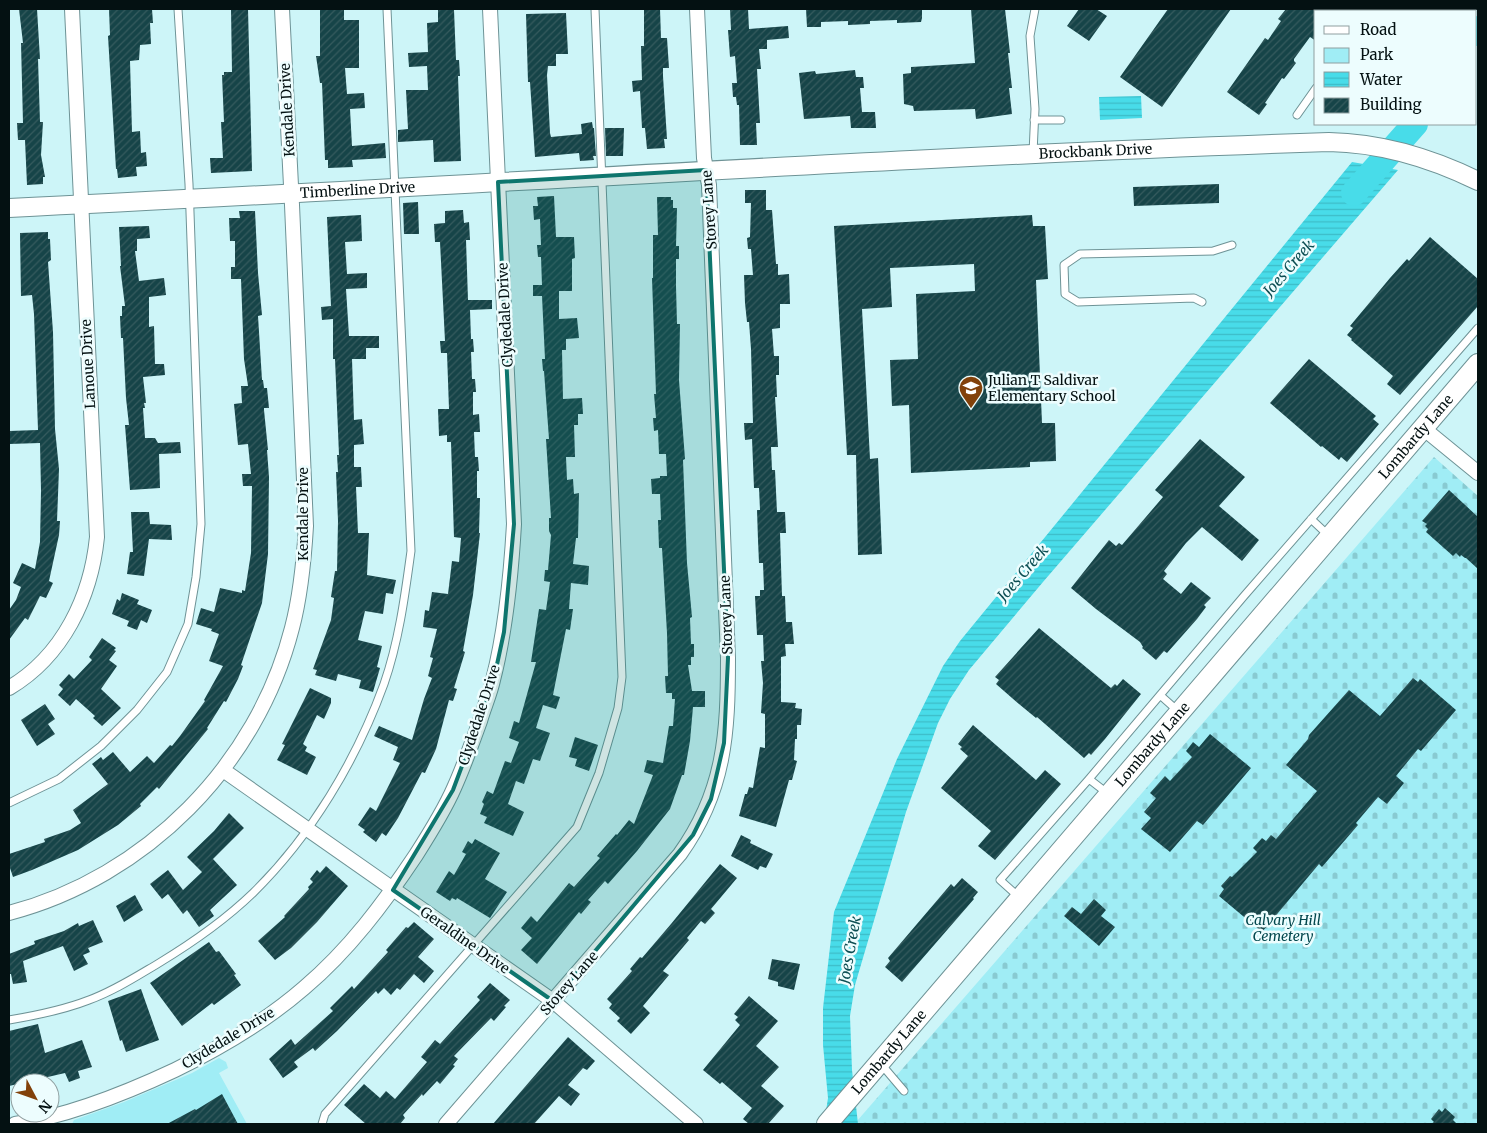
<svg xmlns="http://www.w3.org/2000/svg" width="1487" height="1133" font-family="Merriweather,serif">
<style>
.green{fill:#a0edf5}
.forest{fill:url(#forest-crowns)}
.cemetery{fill:url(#cemetery-stones)}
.water{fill:url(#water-rules)}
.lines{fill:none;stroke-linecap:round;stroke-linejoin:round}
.river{stroke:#48dce9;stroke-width:26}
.building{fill:url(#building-hatch)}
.service-casing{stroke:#6e9396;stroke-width:9}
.minor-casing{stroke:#6e9396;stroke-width:16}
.tertiary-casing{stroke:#6e9396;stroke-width:20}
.secondary-casing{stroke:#6e9396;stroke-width:22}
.service{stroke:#fff;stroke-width:7}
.minor{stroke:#fff;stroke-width:14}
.tertiary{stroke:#fff;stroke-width:18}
.secondary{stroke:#fff;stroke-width:20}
.marked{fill:#0f766e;fill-opacity:0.2;stroke:#0f766e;stroke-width:4;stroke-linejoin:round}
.labels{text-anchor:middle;stroke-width:5;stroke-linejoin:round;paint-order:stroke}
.street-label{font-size:14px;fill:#041112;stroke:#edfdfe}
.poi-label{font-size:14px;fill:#041112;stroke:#edfdfe;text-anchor:start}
.park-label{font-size:14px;font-style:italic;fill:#02474d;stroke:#edfdfe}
.water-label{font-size:15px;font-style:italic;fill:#0c4e53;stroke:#edfdfe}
</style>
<defs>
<pattern id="forest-crowns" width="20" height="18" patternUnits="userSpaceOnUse" patternTransform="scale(1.25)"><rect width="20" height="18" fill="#a0edf5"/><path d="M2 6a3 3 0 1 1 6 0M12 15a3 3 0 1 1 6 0" fill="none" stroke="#88cad1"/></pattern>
<pattern id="cemetery-stones" width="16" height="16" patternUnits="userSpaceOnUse" patternTransform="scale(1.25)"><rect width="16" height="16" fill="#a0edf5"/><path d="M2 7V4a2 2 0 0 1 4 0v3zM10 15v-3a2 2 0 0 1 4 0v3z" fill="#88cad1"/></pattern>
<pattern id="water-rules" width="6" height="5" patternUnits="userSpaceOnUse" patternTransform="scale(1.25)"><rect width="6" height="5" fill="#48dce9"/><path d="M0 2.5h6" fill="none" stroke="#3dbcc7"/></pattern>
<pattern id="building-hatch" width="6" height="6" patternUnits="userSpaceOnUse" patternTransform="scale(1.25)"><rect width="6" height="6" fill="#164448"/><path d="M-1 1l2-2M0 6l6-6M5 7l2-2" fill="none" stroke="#365b5e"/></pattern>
</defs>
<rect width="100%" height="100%" fill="#cdf5f8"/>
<!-- green -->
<path class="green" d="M219,1058L226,1062L228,1068L219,1073L247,1124H72L74,1120L124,1102L192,1073Z"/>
<!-- forest -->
<path class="forest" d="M1391,9H1472L1470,11H1395Z"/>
<!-- cemetery -->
<path class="cemetery" d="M1434,457L1478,496V1124H858L857,1121Z"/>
<!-- water -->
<path class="water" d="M1141,96L1142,118L1100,120L1099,97Z
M1352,162L1398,170L1043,582L969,670L950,699L938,723L906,812L855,985L850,1016L852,1070L858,1124H824L828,1098L823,1045V1008L834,912L897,759L943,666L960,641Z"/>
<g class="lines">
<!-- river -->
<path class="river" d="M1476,33L1478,29
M1354,193L1415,124"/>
</g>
<!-- building -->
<path class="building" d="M19,9H37L40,59H38L40,122H43L41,155L45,177H43V184L27,185L25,140H18L17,123H23L21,43H23Z
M109,9H152L153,23H150L151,44L140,45L139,60L130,61L132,132L140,131L141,153L146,152L147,166L136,167L137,176L118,178L117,169H116L108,36L110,35Z
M231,9H248L252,171L211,173L210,158H223L221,122H224L222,75H224V72H232Z
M320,9H344V20H359V68H345L347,94L364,93L365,108L350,109L352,146L385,143L386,158L352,160L353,167L328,168V160H325L322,83H320L316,56H320Z
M644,9H660L661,38H667L669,68H663V76L667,139H664L665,148L647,149L645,128H642L640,91L633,92L632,81L642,80L641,46H644Z
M730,9H748L749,29L788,26L789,38L767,40V49H759L761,69H757L760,123H756L757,145H740L739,105H737L736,97H733L732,83H737L735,56L730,57L728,30H731Z
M806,9H922V18L921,22L897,23V20L870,21V24L848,25V21L821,22V27H807Z
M971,9H1005L1010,53H1008L1012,88H1009L1012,114L976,119L975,109L914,111L913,106L904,104L903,74L911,73V67L975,63Z
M1079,9H1096L1107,16L1089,41L1067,26Z
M1168,9H1231L1162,107L1120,77Z
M1286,9H1316V41L1310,37L1294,59V61L1296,63L1284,79L1282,78L1265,103L1267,104L1259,115L1227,92L1265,38L1268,40L1281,21L1278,19Z
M438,10H454L456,60H459L460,76H458L461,161L434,162L433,140L398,142V130L408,129L406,90H428L427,66L409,67L408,53L428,52L427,23L438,22Z
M566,13L568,54H556V66H548L547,75L550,133L551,137L582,134L581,124L592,122L593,128H594L596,156H593L594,160L580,161L579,153L535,157L530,82H528L526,14Z
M855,70L856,77H863L864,88H860L862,112H875L876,128H851L850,116L804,119L799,73L815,71L816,74Z
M605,128H624L623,156H606Z
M1219,184V203L1134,206L1133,187Z
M745,190H766V210H772L776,264H778V275L789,274L790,304H780V328L772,329L774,356H779V375H776L777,397H775L778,447H771L772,470H775L777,512H785L786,533H780L782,596H785L786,622H792L794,644H785L786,656L781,657V702L796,703L795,708L802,709L801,725H797V739H795L794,760L797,761L792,780H789L776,827L739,816L745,794H747L749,787L753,788L760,747L765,748V714L761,713L763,683L761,661H764L763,635H757L755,596H760V590H764L763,563H759L758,540L757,510H760L759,488H754L752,439L745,440L744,423H753L751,349L749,322H747L745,303L744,275H753L751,249H748L747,238L750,237L751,203H745Z
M554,196L556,237H574L575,258L572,259V291H559V319L577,318L579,338L566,339V350H562L563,399L582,398L583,414H578V425H574L575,457H566L567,480L573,479L574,494L579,493L578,538H576L573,564L589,566L588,585L571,583L569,609H573L570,630L566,629L553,695L560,697L556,709L543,705L536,728L550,733L540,761L533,759L524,784L516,781L508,804L524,812L513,836L484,823L487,817L480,814L484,804L482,802L487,791L493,794L505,761L511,763L519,742L509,738L514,721L519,723L536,662H531L539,609L546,610L550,582L544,581L545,570H548L551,535L549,531V518H551L546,439H549L544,371H543L542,359H545L542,296H533V285H542L541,257H538L537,245H541L540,219L534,220L533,206H538L537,197Z
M657,197H671V200H673V208H677L676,246H679V259H676V286L677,324H680L679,380L685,459L683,460L687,563L692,617L690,618L691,644H694V657H691V665H688L692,691H705V707H693L690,741L684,775H682L670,809L637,851L608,884L605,881L588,900L591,902L581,914L579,912L537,964L521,950L532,938L521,928L531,916L537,922L569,883L574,887L600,858L597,856L616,834L617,835L629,820L634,824L653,775L644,772L647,760L663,763L669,726H673L675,699H672V693H666L665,676H668L667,633L662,548H659L658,520H661L660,494H652L651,479L660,478V476H667L666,454H659L658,430L654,431L653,418H656L654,394H656L652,278H653V235H658Z
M418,202L419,234H404L403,203Z
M463,210L464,223L469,222L470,240H466L468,300H492V309L470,310L471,339H473L474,352H471L472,379H475L476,392H473V415L479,414L480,432H474L475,457H478L479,471H477V498H480L479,533H480L473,595L463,651L465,652L454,688L457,689L453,701L449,700L436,749L425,773L422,772L398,818L386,836L382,833L376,842L363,832L365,830L358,825L370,807L376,811L400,763L393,760L398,747L374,736L379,726L412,740L424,699L432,678L428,676L433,658L430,657L437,629L423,627L425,610L429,611L432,592L448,594L452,561L459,562L461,538L454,537L451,442H447V435L439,436L438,409H449L447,353H441L440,341H445L440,242H435L434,224L445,223V211Z
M239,211H255L258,273L262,315L258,316L262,380H263L264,388H267L269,408H264V410L268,450H267L269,477L268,554L262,603L241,665L243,666L238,679L226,702L224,701L207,728L208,729L159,789L157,787L140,804L141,806L118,825L78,850L32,870L13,877L9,865V854L45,842L44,839L70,830L81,823L73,810L108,784L92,764L101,757L103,760L113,752L130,772L147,756L154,763L170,745L172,746L180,736L205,701L204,700L223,666L209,661L219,634L211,631L212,629L196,624L201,608L214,612L220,588L242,593V590L245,591L251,553L252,486H243L242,474H251L248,444L238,445L234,404L242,403L241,386H248L244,359L241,279H231V267H235V241H230L229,218H240Z
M361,215L362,241L345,242L347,274L367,273V288L346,289L349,336H379V348H366V359H352L354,420L362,419L364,444L354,445V467H361L362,487H356L358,533H369L367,575L396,580L393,594L386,593L383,614L365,611L358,640L382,646L377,667L380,668L373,692L359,688L361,680L338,674L336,681L315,675L317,670L313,669L331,620L334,598L331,597L335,571H337L338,521L336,472H338L337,455H339L335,359H333V319L322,320L321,307L331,306L327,217Z
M1032,215L1033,226H1045L1048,279L1036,280L1042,423H1055L1056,461L1030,462V467L911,473L909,405L892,406L890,360L918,359L916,294L975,291L974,264L890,268L892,307L862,309L870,459L878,458L882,554L858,555L856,455H847L834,226Z
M149,226L150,238L137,239V251H135L139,281L164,278L166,295L149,297V327L154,326L155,364H164L165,375L143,377L146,403H144L145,408H143L145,438H155L158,443L180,442L181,453L159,454L160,488L130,490L125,425H129L126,398L123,338H121L120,316H122V306H125L120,266H121L119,227Z
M48,232V239H50L51,260L48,262L53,332L55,429L59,469L57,521H60L59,535L49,581L53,583L46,598L40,596L28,620L25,618L9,640V610L16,600L21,587L13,583L22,563L35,569L40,542L41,491L40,443L9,444V431L38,430L34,314L32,295L21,296L20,233Z
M1430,237L1478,279V306L1400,395L1387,384L1393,376L1351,340L1352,339L1347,335L1353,328L1350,326L1390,278L1407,259L1409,261Z
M1309,359L1376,416L1373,419L1379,424L1347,462L1341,457L1339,460L1322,446L1321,447L1270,403Z
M1200,439L1245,477L1219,506L1259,540L1242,561L1202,527L1186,543L1164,571L1167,574L1163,579L1181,594L1191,582L1211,598L1204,605L1206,607L1197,619L1167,653L1164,651L1156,660L1142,648L1143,647L1140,642L1096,609L1071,588L1109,540L1116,546L1119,543L1122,545L1163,497L1155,490Z
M1449,490L1478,517V569L1466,558H1465L1461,555L1460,557L1456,553L1453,556L1426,532L1428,529L1425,526L1427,524L1422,521Z
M131,512H149L150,524L171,525L172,540L149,539L144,576L127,574L130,552H133Z
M122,593L139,600L137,604L152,610L147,623L141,620L137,630L127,626L129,621L112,614L117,599L120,601Z
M1039,628L1111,688L1115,684L1117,686L1123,679L1141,694L1105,739L1091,755L1089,753L1084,758L1037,717L1036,718L1019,704L996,684L999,680L995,677Z
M102,638L116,648L114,650L116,651L109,660L117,666L101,689L121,708L102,726L93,718L95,716L76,699L70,706L58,695L63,689L59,685L69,674L74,679L92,660L89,657Z
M1413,678L1418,682L1420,679L1456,710L1421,751L1418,749L1396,776L1404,783L1387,804L1378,797L1356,823L1358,825L1322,867L1319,864L1262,932L1219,896L1224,889L1221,886L1230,876L1232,877L1257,852L1253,848L1262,838L1266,841L1271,835L1276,839L1317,791L1286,765L1308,739L1309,735L1349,690L1380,716Z
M310,688L331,698V703L324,719L317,715L303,744L307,747L305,751L316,757L307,775L277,760L285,745L282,744Z
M45,704L55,719L48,724L55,734L37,746L21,720Z
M973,725L1036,780L1045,770L1061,784L995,860L978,846L991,831L941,788L968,756L960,749L962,747L958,744Z
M1210,734L1251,768L1203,825L1197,821L1170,852L1141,829L1151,818L1144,812L1156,798L1150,793L1165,776L1170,781L1192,757L1186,751L1193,742L1199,747Z
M575,737L598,745L589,771L575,766L577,759L569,757Z
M229,813L244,828L213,859L237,885L210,910L214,916L199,927L187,910L183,914L168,894L162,899L150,884L168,870L183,890L202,872L187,857L214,831Z
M741,835L751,840L750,843L773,854L766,868L760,866L758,870L731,856Z
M475,839L500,853L485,879L507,892L490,918L457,898L456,900L452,898L450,901L436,892L449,871L454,875L466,854L462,852L468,841L472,844Z
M720,864L737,878L711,909L715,913L705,924L701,921L687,938L689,940L663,971L669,975L643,1006L650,1013L631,1034L617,1021L620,1018L609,1008L612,1004L607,999L632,971L630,969L640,957L642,958L671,924Z
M326,866L348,886L317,922L291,948L275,960L258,941L285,917L284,916L309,889L308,887L313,882L310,879L317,870L320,873Z
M962,878L978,892L973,898L974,899L902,982L885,967L890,961L888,958L951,884L954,887Z
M135,895L143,910L124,922L116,906Z
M1094,899L1106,910L1101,916L1115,927L1099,946L1064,916L1072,907L1081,914Z
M93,920L103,942L88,948L90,952L83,955L88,964L74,971L63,946L23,961L27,982L13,984L11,974H9V954L35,944L34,941L64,931L78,923L79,926Z
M414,922L434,939L418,957L434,971L424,983L414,974L400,990L397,988L391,995L384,988L378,994L376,991L337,1031L315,1051L313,1048L294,1062L298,1067L283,1078L269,1059L291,1039L295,1045L333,1011L330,1008L352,986L354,989L388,952L386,950L406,927L408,928Z
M209,942L216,952L219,951L236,974L234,975L241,985L214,1005L212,1003L182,1026L150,983Z
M772,959L800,964L794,990L778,986V982L768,979Z
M490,983L510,1000L504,1006L506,1007L494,1021L491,1018L454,1056L458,1059L453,1065L455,1066L440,1084L437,1081L423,1096L422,1094L403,1115L405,1118L400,1124H366L344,1105L364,1084L380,1098L386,1091L395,1099L427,1062L421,1057L435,1040L440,1044L480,1000L477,997Z
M141,989L159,1040L126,1052L122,1040L120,1041L108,1001Z
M749,996L778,1021L756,1046L779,1067L761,1086L784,1106L768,1124H749L743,1119L752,1108L722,1082L720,1084L703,1070L740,1025L735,1020L738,1017L734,1014Z
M38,1024L45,1053L82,1040L92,1067L78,1071L80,1078L69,1082L65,1073L9,1086V1031Z
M568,1037L595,1061L587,1070L583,1068L568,1085L580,1094L571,1106L559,1096L534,1124H493Z
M222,1094L238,1124H167L195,1109L196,1110Z
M1445,1108L1455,1117L1453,1120L1457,1124H1431L1434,1122L1431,1119L1439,1109L1442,1112Z"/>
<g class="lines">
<defs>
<path id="service" d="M1353,9L1357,11
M1297,115L1316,88
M1034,120H1061
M1033,153L1035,109L1030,36L1035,9
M1202,302L1194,298L1078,302L1065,294L1064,265L1080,254L1213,251L1232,245
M1311,519L1328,535
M1160,695L1179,712
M1089,779L1107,793
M9,803L59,779L101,746L137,710L167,672L188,624L196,577L201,524L189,184L178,9
M1020,898L1000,880L1089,779L1244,596L1478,328
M9,1020C33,1016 66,1009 89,1000C114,991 137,976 159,963C192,943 225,920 253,893C311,836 356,761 384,684C399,641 405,595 411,551L387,9
M881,1064L904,1091
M322,1124L325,1114L577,827L599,773L618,708L622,677L595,9"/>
<path id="minor" d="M1423,428L1478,473
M9,688C63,656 91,597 97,537L72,9
M223,770L553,1001L696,1124
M9,913C146,877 257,765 292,628C301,594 304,560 306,526L292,205L282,9
M15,1124C69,1116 126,1093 175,1070C220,1048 266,1021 304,988C349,950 384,903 416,855C430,833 444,811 454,788C464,766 472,743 480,721C484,707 490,694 493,680C506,629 511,577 514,524L490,9
M446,1124L680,854C725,791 728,733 728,658L709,185L704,158L697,9"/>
<g id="tertiary">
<path id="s1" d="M9,208C449,187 888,157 1329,142C1382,143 1431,158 1478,181"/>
</g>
<g id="secondary">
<path id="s2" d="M827,1124L1478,364"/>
</g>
</defs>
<!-- service casing -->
<use href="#service" class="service-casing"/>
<!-- minor casing -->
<use href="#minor" class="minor-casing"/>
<!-- tertiary casing -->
<use href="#tertiary" class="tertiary-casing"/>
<!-- secondary casing -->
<use href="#secondary" class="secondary-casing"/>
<!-- service -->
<use href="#service" class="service"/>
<!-- minor -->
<use href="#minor" class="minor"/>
<!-- tertiary -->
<use href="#tertiary" class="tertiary"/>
<!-- secondary -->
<use href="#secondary" class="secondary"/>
</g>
<!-- marked area -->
<path class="marked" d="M706,170L728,658L724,743L711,799L693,835L553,1001L393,890L453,790L493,683L504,632L514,524L498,182Z"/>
<!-- icons -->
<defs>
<symbol id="school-pin" viewBox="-11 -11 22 30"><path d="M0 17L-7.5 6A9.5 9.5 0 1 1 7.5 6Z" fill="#82410a" stroke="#edfdfe"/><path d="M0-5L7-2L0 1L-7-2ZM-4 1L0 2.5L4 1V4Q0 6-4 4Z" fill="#fff"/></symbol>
</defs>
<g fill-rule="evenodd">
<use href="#school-pin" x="957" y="374" width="28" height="38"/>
</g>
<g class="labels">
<!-- street labels -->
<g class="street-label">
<text transform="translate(287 110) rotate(-93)" y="5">Kendale Drive</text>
<text dy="5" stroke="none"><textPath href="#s1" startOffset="1088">Brockbank Drive</textPath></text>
<text dy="5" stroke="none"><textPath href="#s1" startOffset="349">Timberline Drive</textPath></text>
<text transform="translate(709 210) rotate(-94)" y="5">Storey Lane</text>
<text transform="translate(505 315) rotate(-93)" y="5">Clydedale Drive</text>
<text transform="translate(88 364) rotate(-93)" y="5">Lanoue Drive</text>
<text dy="5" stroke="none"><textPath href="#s2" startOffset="905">Lombardy Lane</textPath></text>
<text transform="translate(303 514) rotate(-90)" y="5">Kendale Drive</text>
<text transform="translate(726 615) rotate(-92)" y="5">Storey Lane</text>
<text transform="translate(479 715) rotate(-72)" y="5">Clydedale Drive</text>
<text dy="5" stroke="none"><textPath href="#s2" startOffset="500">Lombardy Lane</textPath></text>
<text transform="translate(465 940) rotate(35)" y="5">Geraldine Drive</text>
<text transform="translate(569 983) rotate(-49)" y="5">Storey Lane</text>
<text transform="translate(228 1038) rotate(-31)" y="5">Clydedale Drive</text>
<text dy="5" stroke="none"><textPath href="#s2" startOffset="95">Lombardy Lane</textPath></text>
</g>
<!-- poi labels -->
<g class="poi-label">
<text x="988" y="385">Julian T Saldivar<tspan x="988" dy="16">Elementary School</tspan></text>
</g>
<!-- park labels -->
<g class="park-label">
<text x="1283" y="925">Calvary Hill<tspan x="1283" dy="16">Cemetery</tspan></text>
</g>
<!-- water labels -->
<g class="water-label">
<text transform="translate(1289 268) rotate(-49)" y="5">Joes Creek</text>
<text transform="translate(1023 573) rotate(-49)" y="5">Joes Creek</text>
<text transform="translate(850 950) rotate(-80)" y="5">Joes Creek</text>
</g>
</g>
<!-- border -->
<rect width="1487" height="1133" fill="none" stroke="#041112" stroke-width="20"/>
<!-- legend -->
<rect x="1314" y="10" width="162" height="115" fill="#edfdfe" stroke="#909fa0"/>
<rect x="1324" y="26" width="25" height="8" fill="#ffffff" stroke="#909fa0"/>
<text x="1360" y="35" font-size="15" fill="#041112">Road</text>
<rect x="1324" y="48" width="25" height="15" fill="#a0edf5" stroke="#909fa0"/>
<text x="1360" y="60" font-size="15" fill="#041112">Park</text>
<rect x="1324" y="72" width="25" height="15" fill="url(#water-rules)" stroke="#909fa0"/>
<text x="1360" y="85" font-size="15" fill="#041112">Water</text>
<rect x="1324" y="98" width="25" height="15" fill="url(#building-hatch)" stroke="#909fa0"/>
<text x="1360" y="110" font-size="15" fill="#041112">Building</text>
<!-- north arrow -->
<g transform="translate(35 1098) rotate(131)"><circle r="24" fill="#edfdfe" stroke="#909fa0"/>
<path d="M0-4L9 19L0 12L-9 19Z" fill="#82410a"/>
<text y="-8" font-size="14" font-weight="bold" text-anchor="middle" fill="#041112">N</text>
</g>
</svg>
